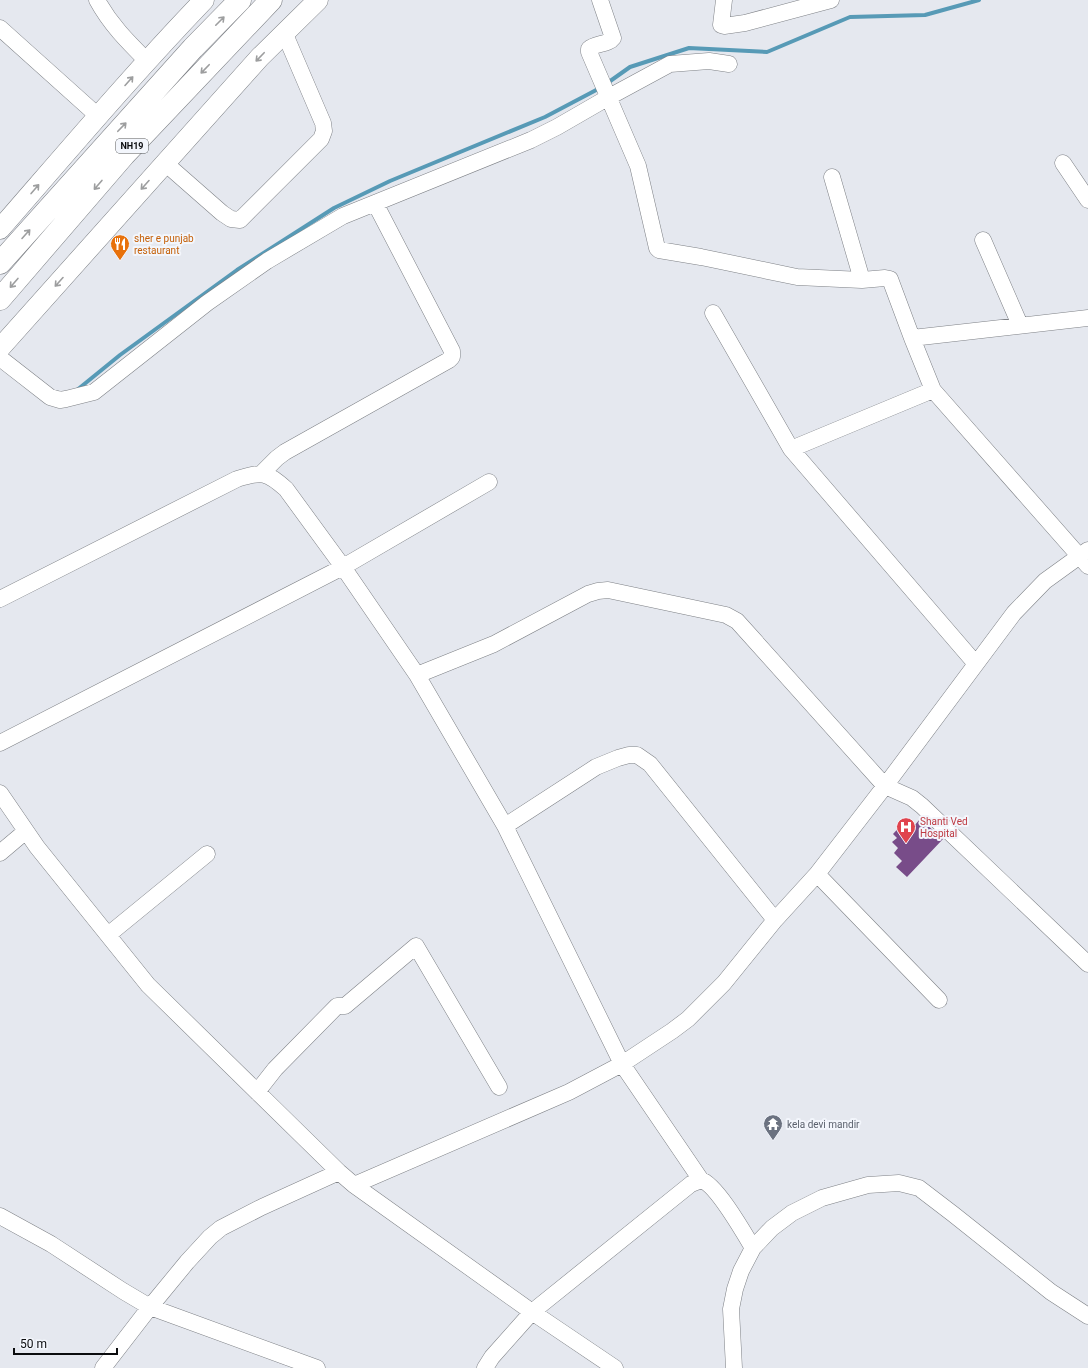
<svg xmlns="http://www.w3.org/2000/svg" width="1088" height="1368" font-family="Roboto,sans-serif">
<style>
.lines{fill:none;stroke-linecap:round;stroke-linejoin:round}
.stream{stroke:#579ab6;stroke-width:4}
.building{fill:#784c89}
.minor-casing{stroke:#7e8186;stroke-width:17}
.major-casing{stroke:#7e8186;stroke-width:21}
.highway-casing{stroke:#7e8186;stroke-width:23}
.minor{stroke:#fff;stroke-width:16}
.major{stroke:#fff;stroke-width:20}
.highway{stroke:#fff;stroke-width:22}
.oneway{stroke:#9d9e9f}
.labels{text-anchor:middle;stroke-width:4;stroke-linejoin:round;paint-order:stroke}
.shield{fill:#f3f6fc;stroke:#515255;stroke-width:1}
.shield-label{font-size:9px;font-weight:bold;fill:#0b0c0e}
.food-label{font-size:10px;fill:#c56008;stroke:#f3f6fc;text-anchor:start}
.health-label{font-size:10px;fill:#be3a42;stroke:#f3f6fc;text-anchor:start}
.worship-label{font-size:10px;fill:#5b616d;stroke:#f3f6fc;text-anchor:start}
</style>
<rect width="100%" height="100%" fill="#e5e8ef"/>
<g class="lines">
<!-- stream -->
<path class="stream" d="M606,84L630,67L689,48L767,52L850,17L925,15L979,0
M77,390L120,355L237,270L334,208L390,181L545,117L600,88"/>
</g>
<!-- building -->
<path class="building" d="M907,819L914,826L920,819L943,839L907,877L896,867L902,861L894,853L898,848L892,842L897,838L893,834Z"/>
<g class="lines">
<defs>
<path id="minor" d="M97,0C110,24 127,41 147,61
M600,0L613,38C608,45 595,43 589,49V52L638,166L657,248L659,250L701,257L797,277L862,280L885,278L890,279L912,338
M724,0L721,25L724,26L745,23L831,0
M0,28L98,116
M165,163L222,213L231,219L240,220L321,139L324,131L323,123L284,32
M1063,163L1088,200
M832,177L862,280
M983,240L1020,325
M713,313L791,449
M0,358L50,397L60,400L66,399L94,392L207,303L267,261L343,216L531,140L557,127L609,97L670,64L709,61L729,64
M933,390L912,338L1088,318
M262,473L277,458L285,452L449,360L452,357V351L375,203
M0,599L237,479C262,471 267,472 286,489L343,567L417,675L505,826L622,1064L701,1180
M976,664L791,449L933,390L1088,566
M417,675L494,644L588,594L598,591L608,590L726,615L737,621L885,786L912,798L922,806L1088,964
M0,743L343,567L489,482
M0,793L37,847L148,985L339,1172L354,1185L532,1312L615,1368
M505,826L596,767L618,758L629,755H637L650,764L775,920
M0,853L26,831
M817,874L939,1000
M108,935L207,854
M257,1092L275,1069L337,1006H345L416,946L499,1087
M354,1185L569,1092L622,1064L672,1031L688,1019L724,983L775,920L817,874L885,786L1014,613L1045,581L1088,550
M0,1216L51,1244L123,1291L150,1307L187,1262L210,1237L221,1228L262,1207L339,1172
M103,1368L150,1307L317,1368
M485,1368L492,1357L532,1312L691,1184L701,1180C716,1184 744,1233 753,1248
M734,1368L731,1309L735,1289L741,1271L753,1248L772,1228L792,1213L822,1198L868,1185L899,1183L919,1188L953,1214L1051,1292L1088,1316"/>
<path id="major" d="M0,229C67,152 133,74 204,0
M0,348L260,57L318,0"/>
<path id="highway" d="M0,263L193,48L240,0
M0,299L124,155L271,0"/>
</defs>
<!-- minor casing -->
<use href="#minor" class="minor-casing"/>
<!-- major casing -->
<use href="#major" class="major-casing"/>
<!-- highway casing -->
<use href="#highway" class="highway-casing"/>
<!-- minor -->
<use href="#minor" class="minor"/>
<!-- major -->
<use href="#major" class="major"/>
<!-- highway -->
<use href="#highway" class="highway"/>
</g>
<!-- one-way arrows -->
<defs><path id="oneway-shaft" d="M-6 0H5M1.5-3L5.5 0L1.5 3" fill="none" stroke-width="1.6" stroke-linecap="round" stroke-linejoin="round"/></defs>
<g class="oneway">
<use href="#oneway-shaft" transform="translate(220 21) rotate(-45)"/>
<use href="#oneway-shaft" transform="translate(260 57) rotate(134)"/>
<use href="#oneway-shaft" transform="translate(205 69) rotate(134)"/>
<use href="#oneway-shaft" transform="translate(129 81) rotate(-48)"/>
<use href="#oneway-shaft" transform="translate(122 127) rotate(-46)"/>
<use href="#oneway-shaft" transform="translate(98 185) rotate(131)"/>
<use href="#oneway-shaft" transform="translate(145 185) rotate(132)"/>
<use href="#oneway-shaft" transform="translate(35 189) rotate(-49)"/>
<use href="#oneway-shaft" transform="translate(26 234) rotate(-48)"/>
<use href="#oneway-shaft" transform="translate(59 282) rotate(132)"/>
<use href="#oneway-shaft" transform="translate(14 283) rotate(131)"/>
</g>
<!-- icons -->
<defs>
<symbol id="restaurant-pin" viewBox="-11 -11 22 30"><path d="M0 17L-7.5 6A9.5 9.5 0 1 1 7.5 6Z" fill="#e8710a" stroke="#f3f6fc"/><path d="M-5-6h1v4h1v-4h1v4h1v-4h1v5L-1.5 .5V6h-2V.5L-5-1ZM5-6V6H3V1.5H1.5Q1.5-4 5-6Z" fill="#fff"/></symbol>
<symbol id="hospital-pin" viewBox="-11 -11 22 30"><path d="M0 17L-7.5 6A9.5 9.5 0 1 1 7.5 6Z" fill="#e0444e" stroke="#f3f6fc"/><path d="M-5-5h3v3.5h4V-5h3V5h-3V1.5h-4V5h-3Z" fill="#fff"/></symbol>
<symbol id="temple-pin" viewBox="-11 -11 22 30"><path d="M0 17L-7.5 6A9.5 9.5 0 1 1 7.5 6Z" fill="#6b7280" stroke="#f3f6fc"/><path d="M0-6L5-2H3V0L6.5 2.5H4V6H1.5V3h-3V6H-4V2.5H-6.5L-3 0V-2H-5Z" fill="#fff"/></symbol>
</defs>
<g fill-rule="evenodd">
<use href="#restaurant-pin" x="109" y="233" width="22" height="30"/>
<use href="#hospital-pin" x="895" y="816" width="22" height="30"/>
<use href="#temple-pin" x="762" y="1113" width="22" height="30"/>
</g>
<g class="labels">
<!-- shield labels -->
<rect class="shield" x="116" y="139" width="32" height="14" rx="3"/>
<g class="shield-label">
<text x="132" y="149">NH19</text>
</g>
<!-- food labels -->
<g class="food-label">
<text x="134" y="242">sher e punjab<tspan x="134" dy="12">restaurant</tspan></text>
</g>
<!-- health labels -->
<g class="health-label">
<text x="920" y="825">Shanti Ved<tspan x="920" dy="12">Hospital</tspan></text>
</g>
<!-- worship labels -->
<g class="worship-label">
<text x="787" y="1128">kela devi mandir</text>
</g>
</g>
<!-- scale -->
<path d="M14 1348v6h103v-6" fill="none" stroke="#0b0c0e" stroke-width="2"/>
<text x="20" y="1348" font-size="12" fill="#0b0c0e" stroke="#f3f6fc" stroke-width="3" paint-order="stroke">50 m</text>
</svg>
